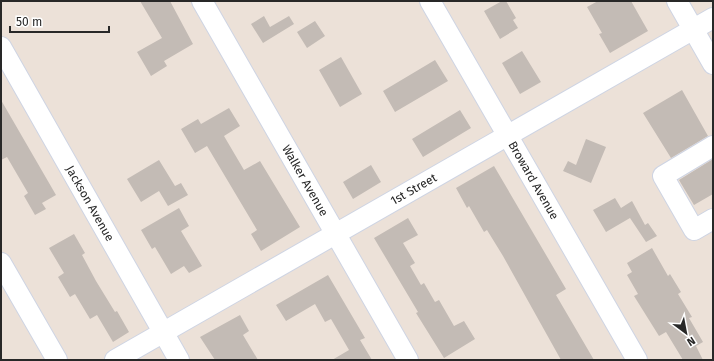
<svg xmlns="http://www.w3.org/2000/svg" width="714" height="361" font-family="'Fira Sans',sans-serif">
<style>
.building{fill:#c3bbb5}
.lines{fill:none;stroke-linecap:round;stroke-linejoin:round}
.minor-casing{stroke:#ced4e3;stroke-width:22}
.minor{stroke:#fff;stroke-width:20}
.labels{text-anchor:middle;stroke-width:4;stroke-linejoin:round;paint-order:stroke}
.street-label{font-size:12px;fill:#282828;stroke:#fff}
</style>
<rect width="100%" height="100%" fill="#ece1d8"/>
<!-- building -->
<path class="building" d="M140,1H170L193,44L164,61L167,66L151,76L137,52L162,38Z
M502,1H506L516,18L513,20L518,28L500,39L484,11Z
M598,1H631L648,31L610,53L599,34L602,33L587,7Z
M264,16L270,27L289,16L294,24L263,43L251,24Z
M315,21L325,36L307,48L297,32Z
M522,51L541,82L520,94L502,63Z
M341,57L362,94L340,107L319,70Z
M435,60L448,81L395,112L383,91Z
M682,90L708,136L671,158L643,113Z
M1,100L56,195L42,203L46,209L35,215L24,196L28,193L7,157L1,160Z
M229,108L240,126L224,136L244,170L260,161L300,227L261,251L251,234L257,230L207,146L195,153L181,129L198,119L201,124Z
M460,110L471,128L423,157L412,139Z
M586,139L606,147L591,183L563,171L568,161L576,165Z
M713,159V194L694,205L679,180Z
M159,160L175,186L181,183L188,195L168,206L159,191L141,202L127,179Z
M371,165L381,182L353,199L343,182Z
M494,166L566,289L556,295L594,360H561L503,256L487,230L484,232L469,206L467,208L456,188Z
M615,198L621,208L632,201L645,225L648,223L657,236L646,242L630,218L606,232L593,210Z
M179,208L189,226L181,231L202,266L189,273L184,266L171,274L155,247L152,249L141,230Z
M408,218L418,235L403,243L415,263L410,266L421,285L424,283L435,302L439,300L454,326L464,321L475,339L444,358L416,313L418,312L374,238Z
M74,234L85,253L82,255L96,281L115,312L117,311L129,332L113,342L97,315L90,319L75,294L70,297L58,277L64,273L49,248Z
M652,248L668,276L670,274L681,292L678,294L692,317L689,318L703,342L696,346L703,360H683L666,332L659,336L634,296L638,294L627,275L632,272L627,263Z
M328,275L365,338L360,340L372,360H332L349,350L331,319L325,322L315,304L286,321L276,305Z
M240,315L249,331L243,335L258,360H215L200,337Z"/>
<g class="lines">
<defs>
<g id="minor">
<path id="s1" d="M202,1L408,360"/>
<path id="s2" d="M430,1L637,360"/>
<path d="M677,1L713,64"/>
<path id="s3" d="M1,47L179,360"/>
<path d="M713,146L663,176L694,230L713,219"/>
<path d="M1,263L57,360"/>
<path id="s4" d="M115,360L713,18"/>
</g>
</defs>
<!-- minor casing -->
<use href="#minor" class="minor-casing"/>
<!-- minor -->
<use href="#minor" class="minor"/>
</g>
<g class="labels">
<!-- street labels -->
<g class="street-label">
<text dy="4" stroke="none"><textPath href="#s1" startOffset="207">Walker Avenue</textPath></text>
<text dy="4" stroke="none"><textPath href="#s2" startOffset="207">Broward Avenue</textPath></text>
<text dy="4" stroke="none"><textPath href="#s4" startOffset="344">1st Street</textPath></text>
<text dy="4" stroke="none"><textPath href="#s3" startOffset="180">Jackson Avenue</textPath></text>
</g>
</g>
<!-- border -->
<rect width="714" height="361" fill="none" stroke="#282828" stroke-width="4"/>
<!-- north arrow -->
<g transform="translate(686 333) rotate(148)" stroke="#ffffff" stroke-width="3" paint-order="stroke">
<path d="M0-3L7 15L0 10L-7 15Z" fill="#282828"/>
<text y="-6" font-size="11" font-weight="bold" text-anchor="middle" fill="#282828">N</text>
</g>
<!-- scale -->
<path d="M10 26v6h99v-6" fill="none" stroke="#282828" stroke-width="2"/>
<text x="16" y="26" font-size="12" fill="#282828" stroke="#ffffff" stroke-width="3" paint-order="stroke">50 m</text>
</svg>
